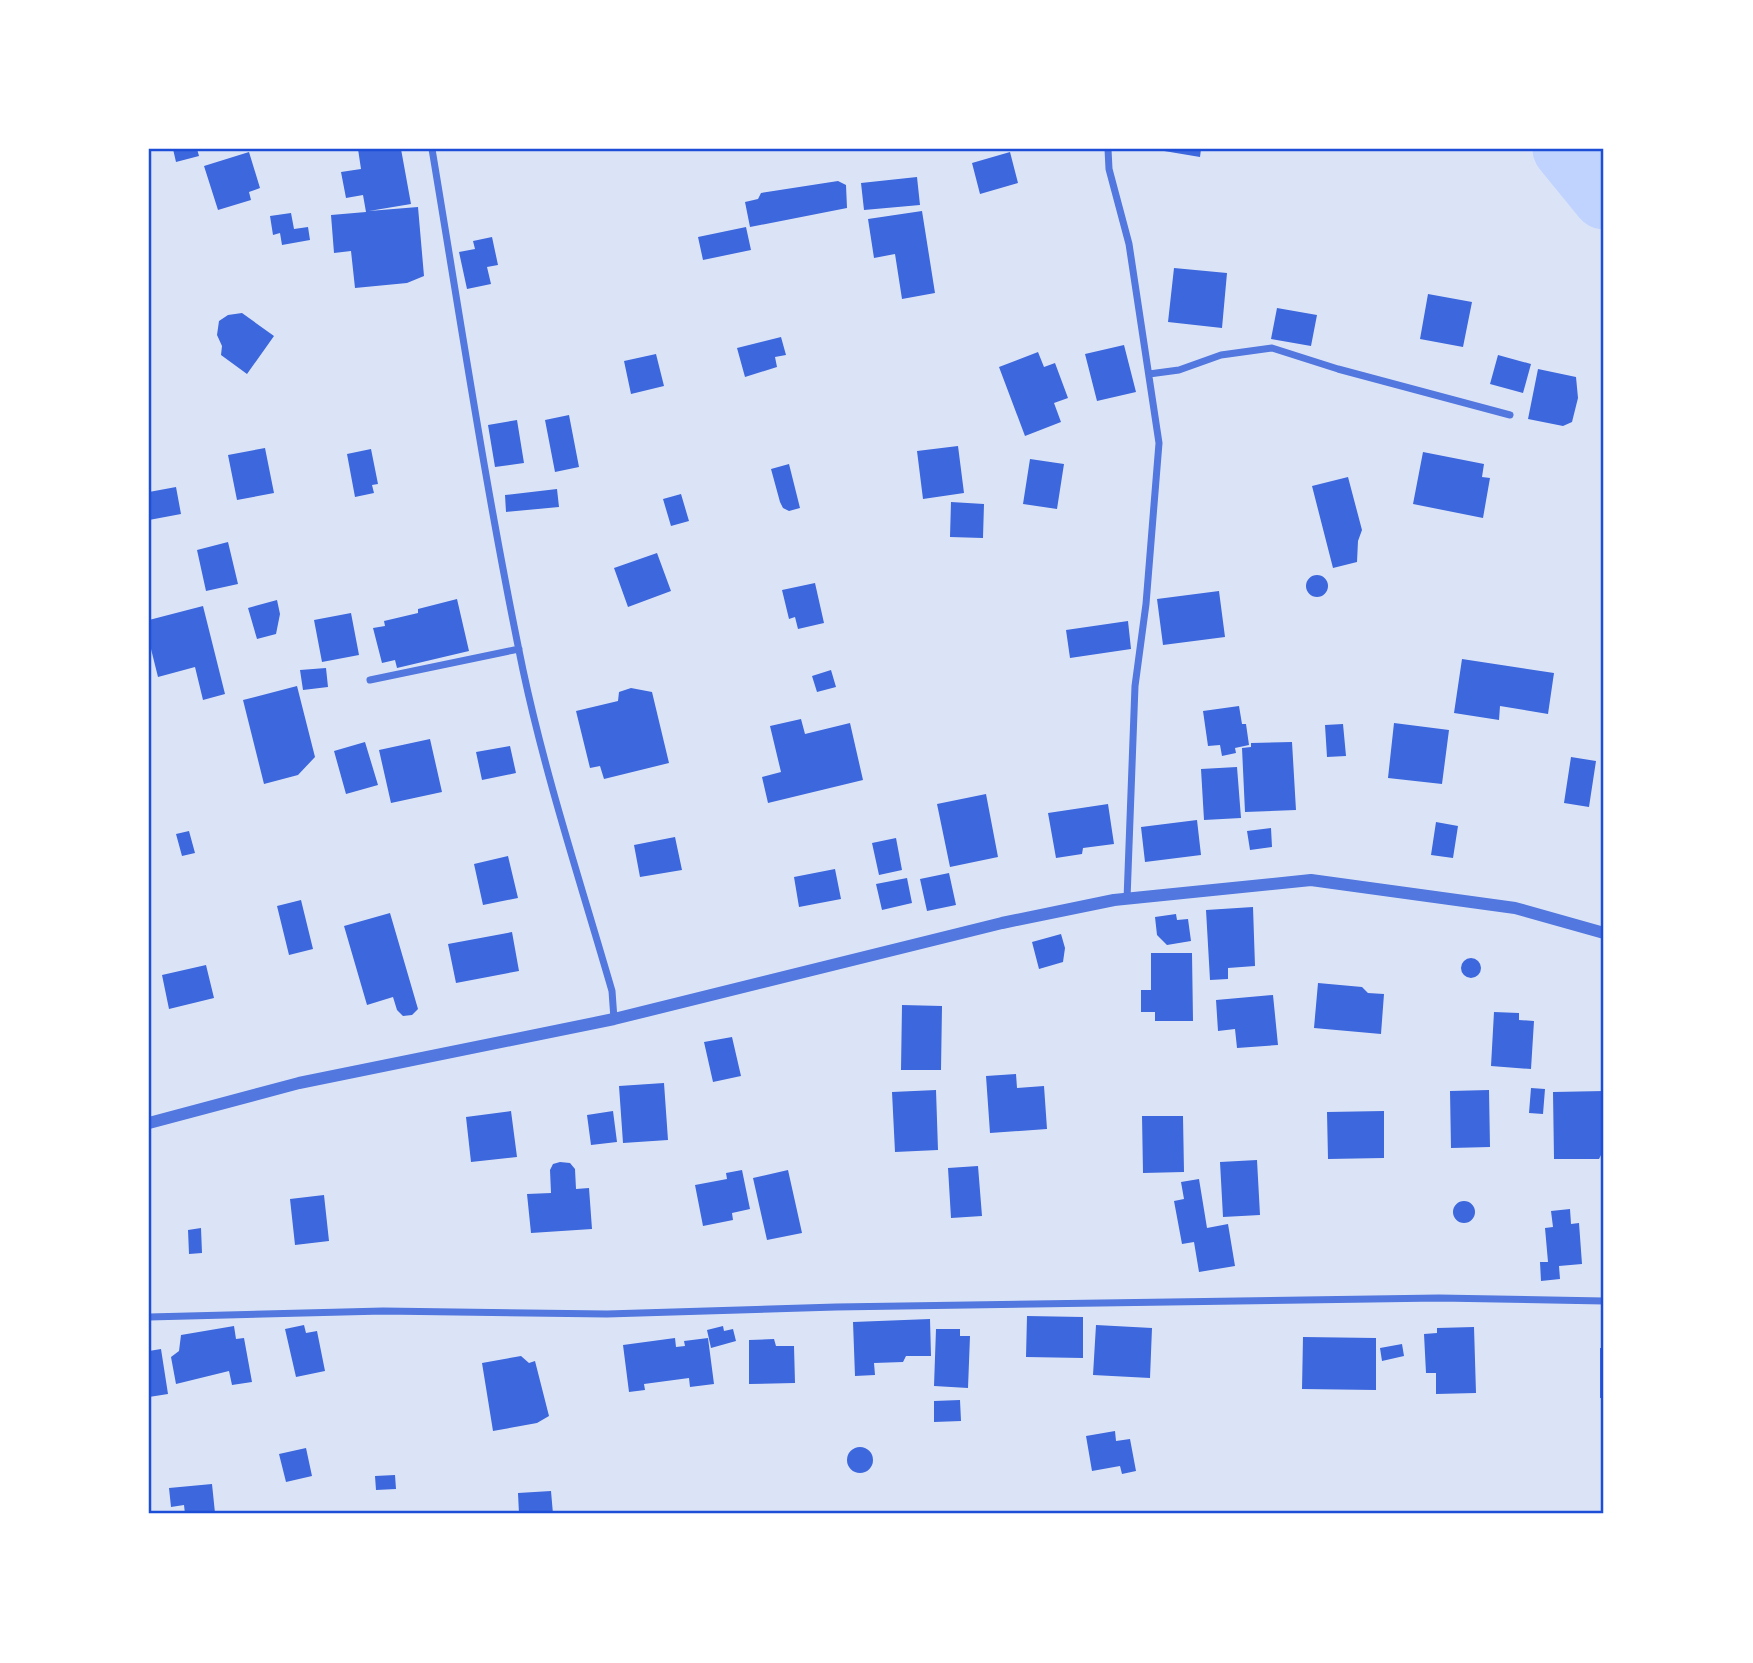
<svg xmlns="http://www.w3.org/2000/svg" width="1753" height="1663" font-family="'Times New Roman',serif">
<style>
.green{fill:#dbe4f7}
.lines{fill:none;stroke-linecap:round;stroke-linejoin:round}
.river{stroke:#bfd3fe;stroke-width:63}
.building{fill:#3d67dc}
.minor{stroke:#5277de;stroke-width:7}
.tertiary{stroke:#5277de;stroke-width:12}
.neatline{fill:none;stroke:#1d4ed8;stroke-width:2.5}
</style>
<rect width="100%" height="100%" fill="#f2f2f2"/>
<!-- green -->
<path class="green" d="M149,149H1604V1514H149Z"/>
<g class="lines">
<!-- river -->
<path class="river" d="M1564,149L1604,198"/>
</g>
<!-- building -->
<path class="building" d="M173,149H197L199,156L176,162Z
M358,149H401L411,204L369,211L418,207L424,276L407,283L355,288L351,251L334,253L331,215L366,212L363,195L346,198L341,172L361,169Z
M1164,149H1201L1200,157L1164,151Z
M249,152L260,188L249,192L251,200L218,210L204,166Z
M1010,152L1018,183L980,194L972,163Z
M917,177L920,205L864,210L861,183Z
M838,181L846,185L847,208L750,227L745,202L758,199L761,193Z
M922,211L935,293L902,299L895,254L874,258L868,219Z
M291,213L294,229L308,227L310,240L282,245L280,233L273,235L270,216Z
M746,227L751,250L703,260L698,237Z
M492,237L498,265L487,267L491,284L467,289L459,252L475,249L473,241Z
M1174,268L1227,273L1222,328L1168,322Z
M1428,294L1472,302L1463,347L1420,339Z
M1277,308L1317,315L1311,346L1271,339Z
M242,313L274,336L247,374L221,355L222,346L217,335L219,321L228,315Z
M781,337L786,355L775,357L777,367L745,377L737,348Z
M1124,345L1136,392L1097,401L1085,354Z
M1038,352L1044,367L1055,363L1068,398L1054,403L1061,422L1025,436L999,367Z
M656,354L664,386L631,394L624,361Z
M1498,355L1531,364L1523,393L1490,384Z
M1538,369L1576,377L1578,398L1572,422L1563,426L1528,419Z
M569,415L579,467L555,472L545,420Z
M517,420L524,463L495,467L488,425Z
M958,446L964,493L923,499L917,451Z
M265,448L274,493L237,500L228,455Z
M371,449L378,484L372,485L374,493L355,497L347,454Z
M1423,452L1484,464L1482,477L1490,478L1483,518L1413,504Z
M1030,459L1064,464L1057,509L1023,504Z
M789,464L800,508L789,511L783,508L780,502L771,469Z
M1348,477L1362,530L1358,541L1357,562L1333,568L1312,486Z
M176,487L181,514L149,520V492Z
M557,489L559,507L506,512L505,495Z
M681,494L689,521L671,526L663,499Z
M951,502L984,504L983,538L950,537Z
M228,542L238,584L206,591L197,550Z
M657,553L671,591L628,607L614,568Z
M1306 586a11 11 0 1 1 22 0a11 11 0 1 1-22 0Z
M815,583L824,623L798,629L795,617L789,619L782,590Z
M1219,591L1225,637L1163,645L1157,599Z
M457,599L469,651L397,668L395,660L382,663L373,628L385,626L384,621L418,613V609Z
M277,600L280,614L276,634L257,639L248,608Z
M203,606L225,694L203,700L195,667L158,677L149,641V620Z
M351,613L359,655L322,662L314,620Z
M1128,621L1131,649L1070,658L1066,630Z
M1462,659L1554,673L1548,714L1500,706L1499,720L1454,713Z
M326,668L328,687L303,690L300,670Z
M831,670L836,687L817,692L812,676Z
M297,686L315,757L298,775L264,784L243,700Z
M631,688L652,692L669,763L604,779L600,766L590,768L576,711L618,701L619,692Z
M1239,706L1242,724H1246L1249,745L1235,748L1236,753L1222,756L1220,745L1208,746L1203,711Z
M801,719L805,734L850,723L863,780L768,803L762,777L781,772L770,726Z
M1394,723L1449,730L1442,784L1388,778Z
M1343,724L1346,756L1327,757L1325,725Z
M430,739L442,792L391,803L379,750Z
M365,742L378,785L346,794L334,751Z
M1292,742L1296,810L1245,812L1242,748L1251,747V743Z
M510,746L516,773L482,780L476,752Z
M1571,757L1596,761L1589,807L1564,803Z
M1237,767L1241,818L1204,820L1201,769Z
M986,794L998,857L950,867L937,804Z
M1108,804L1114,844L1083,848L1082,854L1056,858L1048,813Z
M1197,820L1201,855L1145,862L1141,827Z
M1436,822L1458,826L1453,858L1431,855Z
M1271,828L1272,847L1250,850L1247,831Z
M189,831L195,853L182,856L176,834Z
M675,837L682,870L640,877L634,845Z
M896,838L902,870L879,875L872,843Z
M508,856L518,898L483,905L474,864Z
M835,869L841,899L799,907L794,877Z
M949,873L956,905L927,911L920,879Z
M907,878L912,903L882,910L876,884Z
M301,900L313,949L289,955L277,906Z
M1253,907L1255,966L1228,968V979L1210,980L1206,910Z
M390,913L418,1009L412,1015L403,1016L397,1010L393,997L367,1005L344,926Z
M1176,914L1177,920L1188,919L1191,941L1167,945L1157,935L1155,917Z
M512,932L519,971L456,983L448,944Z
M1061,934L1065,948L1063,962L1039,969L1032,942Z
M1151,953H1192L1193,1021H1155V1012H1141V990H1151Z
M1461 968a10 10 0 1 1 20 0a10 10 0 1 1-20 0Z
M206,965L214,998L169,1009L162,975Z
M1318,983L1362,987L1368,993L1384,994L1381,1034L1314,1028Z
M1273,995L1278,1045L1237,1048L1235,1029L1218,1031L1216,1000Z
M902,1005L942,1006L941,1070H901Z
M1494,1012L1519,1013V1020L1534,1021L1531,1069L1491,1066Z
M732,1037L741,1076L713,1082L704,1042Z
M1016,1074L1017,1088L1044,1086L1047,1129L990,1133L986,1076Z
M664,1083L668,1140L623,1143L619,1086Z
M1531,1088L1545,1089L1543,1114L1529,1113Z
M936,1090L938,1150L895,1152L892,1092Z
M1489,1090L1490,1147L1451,1148L1450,1091Z
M1604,1091V1153H1602L1599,1159H1554L1553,1092Z
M511,1111L517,1157L471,1162L466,1117Z
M613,1111L617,1142L591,1145L587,1115Z
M1384,1111V1158L1328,1159L1327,1112Z
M1142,1116H1183L1184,1172L1143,1173Z
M1257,1160L1260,1215L1223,1217L1220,1162Z
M560,1162L570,1163L575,1169L576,1189L589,1188L592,1229L531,1233L527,1194L551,1193L550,1170L553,1164Z
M978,1166L982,1216L951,1218L948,1168Z
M742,1170L750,1209L732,1213L733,1220L703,1226L695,1185L727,1179L726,1173Z
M788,1170L802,1233L767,1240L753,1178Z
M1199,1179L1207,1228L1228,1224L1235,1266L1199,1272L1194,1242L1182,1244L1174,1201L1184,1199L1181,1182Z
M324,1195L329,1241L295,1245L290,1199Z
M1453 1212a11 11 0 1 1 22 0a11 11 0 1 1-22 0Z
M1570,1209L1571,1224L1579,1223L1582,1264L1559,1266L1560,1279L1541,1281L1540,1262H1548L1545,1228L1553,1227L1551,1211Z
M201,1228L202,1253L189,1254L188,1230Z
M1027,1316L1083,1317V1358L1026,1357Z
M930,1319L931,1356H906L903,1362L874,1363L875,1375L855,1376L853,1322Z
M304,1325L306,1333L317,1331L325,1371L296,1377L285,1329Z
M1096,1325L1152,1328L1150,1378L1093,1375Z
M234,1326L236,1339L244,1338L252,1382L232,1385L229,1371L176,1384L171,1357L179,1351L181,1335Z
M723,1326L724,1331L733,1329L736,1341L711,1348L707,1330Z
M1474,1327L1476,1393L1436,1394V1373H1426L1424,1334L1437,1333V1328Z
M936,1329H960V1336H970L968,1388L934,1386Z
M1303,1337L1376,1338V1390L1302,1389Z
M675,1338L676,1347L685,1346L684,1341L708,1338L714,1384L690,1387L689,1378L644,1384L645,1390L629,1392L623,1345Z
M774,1339L776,1346H794L795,1383L749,1384V1340Z
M1402,1344L1404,1356L1382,1361L1380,1348Z
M1600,1348H1604V1398H1600Z
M161,1349L168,1394L149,1397V1351Z
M521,1356L529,1363L535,1361L549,1416L537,1423L493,1431L482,1363Z
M960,1400L961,1421L934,1422V1401Z
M1115,1431L1116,1441L1130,1439L1136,1471L1122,1474L1120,1466L1092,1471L1086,1436Z
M847 1460a13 13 0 1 1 26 0a13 13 0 1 1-26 0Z
M306,1448L312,1476L286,1482L279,1454Z
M395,1475L396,1489L376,1490L375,1476Z
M212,1484L215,1513L185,1514L184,1505L171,1507L169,1488Z
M551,1491L553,1514H519L518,1493Z"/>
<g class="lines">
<!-- minor -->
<path class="minor" d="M432,149C461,323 487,497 523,670C546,778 581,884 612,991L614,1019
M1108,149L1109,169L1129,244L1159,443L1146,604L1135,686L1127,899
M1149,374L1179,370L1221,355L1272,348L1338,369L1510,415
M370,680L519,649
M149,1317L383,1311L607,1314L836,1307L1439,1298L1604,1301"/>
<!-- tertiary -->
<path class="tertiary" d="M149,1123L299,1083L614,1019L1002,923L1114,900L1311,880L1515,908L1604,933"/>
</g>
<!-- border -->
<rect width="1753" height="1663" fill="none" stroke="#ffffff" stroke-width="301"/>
<rect x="150" y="150" width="1452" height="1362" class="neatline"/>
</svg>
